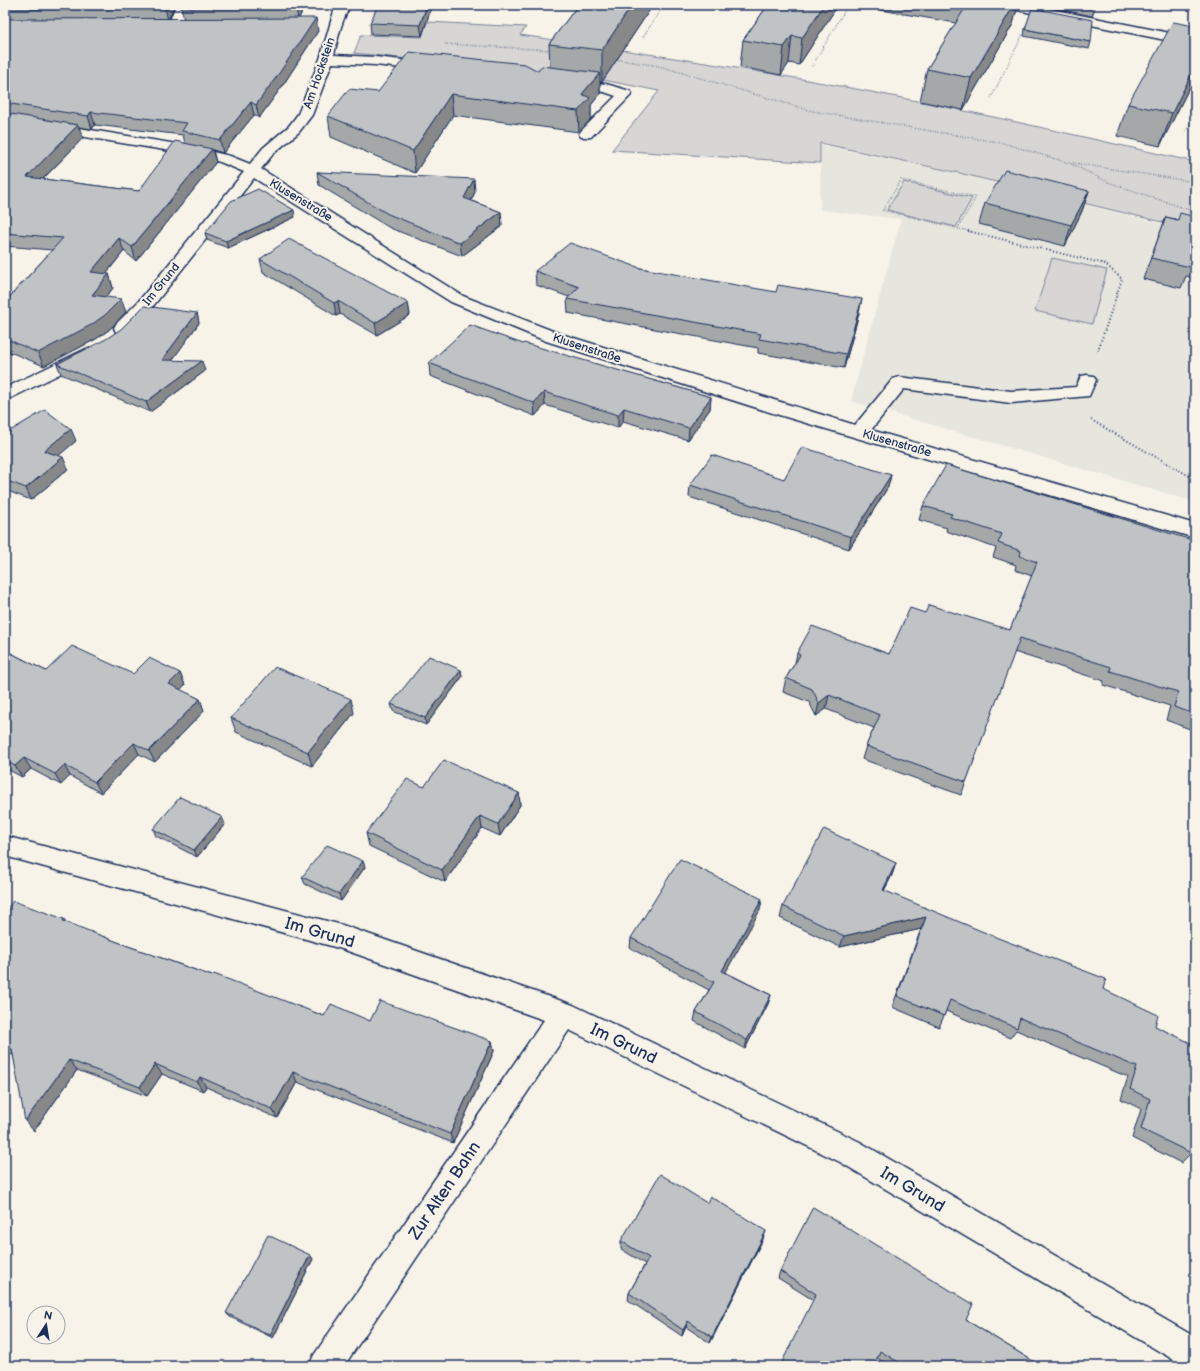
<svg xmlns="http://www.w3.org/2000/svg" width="1200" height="1371" font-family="'Balsamiq Sans',sans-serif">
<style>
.built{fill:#e6e5de}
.green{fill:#d7d6d4;stroke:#798299}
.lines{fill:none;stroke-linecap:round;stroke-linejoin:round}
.minor-casing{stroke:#1b2f5e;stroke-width:3}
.path-far1{stroke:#1b2f5e;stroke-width:1.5;stroke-dasharray:0.5 2;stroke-linecap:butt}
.path{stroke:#1b2f5e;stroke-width:2;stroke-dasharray:1 2.5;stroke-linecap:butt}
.minor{fill:#f7f3e8;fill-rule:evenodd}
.wall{fill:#a5a8a9;stroke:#1b2f5e;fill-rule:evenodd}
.shaded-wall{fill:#86888a;stroke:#1b2f5e}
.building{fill:#c0c3c5;stroke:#1b2f5e}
.labels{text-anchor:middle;stroke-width:4;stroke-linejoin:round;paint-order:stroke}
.far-street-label{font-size:12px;fill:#1b2f5e;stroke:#f7f3e8}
.near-street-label{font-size:17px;fill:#1b2f5e;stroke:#f7f3e8}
</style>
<rect width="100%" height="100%" fill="#f7f3e8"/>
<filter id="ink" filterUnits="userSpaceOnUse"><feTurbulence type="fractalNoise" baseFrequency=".025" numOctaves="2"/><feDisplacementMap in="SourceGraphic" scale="8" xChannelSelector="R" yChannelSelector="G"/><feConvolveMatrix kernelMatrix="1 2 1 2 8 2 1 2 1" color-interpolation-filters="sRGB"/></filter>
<g filter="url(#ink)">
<!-- built -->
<path class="built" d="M821,145L960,174L1195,232V502L851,401L901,219L820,210Z"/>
<!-- green -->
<path class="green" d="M427,22L526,27L520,35C616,49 711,63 807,80C937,103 1066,133 1195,162V230L959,173L820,143V163L612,150L659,91L608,81L354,53L361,35L422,37Z
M904,182L972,198L956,227L887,210Z
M1052,258L1107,270L1092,324L1035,311Z"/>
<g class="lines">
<defs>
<path id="minor" d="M176,5H188L180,25L174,29L168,25Z
M338,5H351C341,20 338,38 334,55L375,57L429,63L434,64L436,67L434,70L429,71L375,65L332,63L312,115L299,132L273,154L261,169L463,296L558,333L855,425L893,379L899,377L1011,391L1076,387L1081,376L1087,375L1093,376L1096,380L1089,396L1011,403L904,389L871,430L1195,524V538L779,415L546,341L451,302L254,178L150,310L128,332L122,333L116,332L114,328L116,324L138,302L244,172L220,162L183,153L5,124V116L183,145L230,156L250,164L263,148L289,126L298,114L320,59L334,11Z
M1006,5H1030L1195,38V46L1012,9Z
M570,80L606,84L630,91L632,94L591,137H581L579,134L581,131L616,96L604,92L565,87L563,84L565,81Z
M86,349L92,350L95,354L92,358L5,401V388Z
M5,836L342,925L573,1005L860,1142L1195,1337V1366H1184L840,1162L569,1030L344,1366H309L314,1355L544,1020L342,949L5,856Z"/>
</defs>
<!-- minor casing -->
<use href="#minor" class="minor-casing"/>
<!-- path-far1 -->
<path class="path-far1" d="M643,37L664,5
M445,44L551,50
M614,59L659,66L812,111L1003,143L1069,163L1108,182L1195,212
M812,66L848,5
M991,98L1023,34
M1186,131L1195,113
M1073,163L1195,182
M958,228L976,197L901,180L883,210L972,232"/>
<!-- path -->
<path class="path" d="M968,231L1105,264L1122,279L1097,353
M1091,420L1195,479"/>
<!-- minor -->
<use href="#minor" class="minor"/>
</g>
<!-- wall -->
<path class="wall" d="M5,5H175L169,19H184L181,8L305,5L299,18L318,31L283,85L259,118L254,115L223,153L213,150L216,162L136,261L124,251L106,274H109L113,288L106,297L126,312L110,329L96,339L44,366L5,350V302L52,250L5,246ZM95,125L183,135L185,143L139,191L43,179L83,138L79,127L92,129Z
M432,5L422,36L371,34L370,23Z
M578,5H653L602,82H600V94L591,105V119L579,132L453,115L415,173L331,137L328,116L378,92L538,71L550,67L549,44Z
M768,5H838L799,65L789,63L781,75L740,67L743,40Z
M853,5H1018L1013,24L963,110L920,101L927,69L956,23Z
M1038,5H1096L1092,16Z
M1195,26V76L1160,146L1117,136L1128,104Z
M1025,29L1091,42L1089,49L1024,36Z
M317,172L475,192L471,201L501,212L502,226L462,256L390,228L319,185Z
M1089,191L1082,211L1065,246L979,224L985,203Z
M295,217L228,248L207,240L205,233Z
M1166,217L1178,220L1195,217V278L1186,276L1181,288L1143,279Z
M260,259L408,303L410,315L377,335L340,314L336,316L263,272Z
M640,268L859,313L844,368L758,353V348L568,313L567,299L569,297L536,285L535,271Z
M197,313L199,323L172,360L205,371L150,412L61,374L57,364Z
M523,344L711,397L710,409L688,440L623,421L618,428L545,405L535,416L430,376L429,363Z
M5,434L76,441L58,455L68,469L31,500L5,490Z
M891,475L888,487L849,549L689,497L690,485L784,479Z
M923,506L1195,541V731L1166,720L1170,706L1103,685L1104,681L1014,652L961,795L862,759L866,746L874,728L826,709L816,716L809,702L783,692L786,678L795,663L797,653L889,654L925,613L1010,630L1032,576L1015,570L1016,565L993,557L996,548L946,531L947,528L919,520Z
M5,650L46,671L133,674L180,673L185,685L180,690L200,699L204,711L155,762L139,754L101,793L70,776L61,785L31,769L22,777L5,768Z
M461,670L462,677L426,725L393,711L391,704Z
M354,713L312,766L236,732L231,718Z
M424,787L519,793L520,805L500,836L482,828L445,882L369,846L366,833Z
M225,824L197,857L156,836L153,829Z
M896,863L892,875L884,891L1103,989L1155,1026L1191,1153L1181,1163L1132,1138L1141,1109L1121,1099L1128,1077L1016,1030L1010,1038L946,1011L944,1016L939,1027L892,1007L921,929L840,947L780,918L783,906Z
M365,867L341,901L305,884L302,877Z
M762,899L760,910L725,972L771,995L768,1004L745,1049L694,1021L696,1012L709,990L630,948L631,938Z
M5,910L64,919L67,923L128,946L324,1016L370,1021L492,1041L494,1051L453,1143L297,1082L277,1118L206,1087L203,1091L162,1074L147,1096L77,1070L34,1131L13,1055L5,1052Z
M763,1239L710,1343L686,1327L682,1336L628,1300L629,1293L645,1264L621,1249V1241Z
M310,1255L313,1259L273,1338L230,1317L226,1313Z
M780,1271L966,1320L1041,1366H890L877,1358L813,1300L778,1278Z"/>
<!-- shaded-wall -->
<path class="shaded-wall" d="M166,5H175L168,20L165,8Z
M297,5H305L298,20L296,7Z
M427,5H432L422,36L420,25Z
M632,5H653L602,82V50Z
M824,5H838L799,65L802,38Z
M1014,5H1018L1013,24L963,110L971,78Z
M316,18L318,31L283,85L259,118L256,105Z
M792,36L789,63L781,75L784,47Z
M1195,67V76L1160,146L1172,113Z
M600,73V94L591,105V119L579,132L578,111L582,94Z
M451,94L453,115L415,173L413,151Z
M251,102L254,115L223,153L220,140Z
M91,112L95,125L92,129L88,116Z
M78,125L83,138L32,190L27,177Z
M212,149L216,162L136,261L132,247Z
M474,179L475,192L465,212L464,198Z
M1089,191L1082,211L1065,246L1071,225Z
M294,210L295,217L228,248L226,241Z
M501,212L502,226L462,256L460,243Z
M119,238L124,251L96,286L91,272Z
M109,274L113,288L97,308L92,295Z
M121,299L126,312L110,329L96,339L44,366L38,353Z
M862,299L859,313L844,368L846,354Z
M338,301L340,314L336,316L334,303Z
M408,303L410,315L377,335L375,323Z
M197,313L199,323L166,369L162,360Z
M202,361L205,371L150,412L146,402Z
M544,392L545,405L535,416L534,403Z
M711,397L710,409L688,440L689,428Z
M624,408L623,421L618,428V415Z
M71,429L76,441L50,463L44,451Z
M63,457L68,469L31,500L26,488Z
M891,475L888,487L849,549L851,537Z
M461,670L462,677L426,725L425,718Z
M180,673L185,685L174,696L169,684Z
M829,695L826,709L816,716L819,703Z
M200,699L204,711L155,762L149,751Z
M351,699L354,713L312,766L308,752Z
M134,743L139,754L101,793L95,782Z
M24,758L31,769L22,777L15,766Z
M64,765L70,776L61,785L55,774Z
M519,793L520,805L500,836L498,824Z
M480,816L482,828L445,882L442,870Z
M222,817L225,824L197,857L194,850Z
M363,861L365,867L341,901L339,894Z
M896,863L892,875L878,902L883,890Z
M762,899L760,910L721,981L722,971Z
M926,917L921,929L840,947L844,936Z
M771,995L768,1004L745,1049L747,1040Z
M492,1041L494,1051L453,1143L450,1134Z
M69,1060L77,1070L34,1131L25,1121Z
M155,1064L162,1074L147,1096L140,1087Z
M293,1072L297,1082L277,1118L272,1109Z
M200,1077L206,1087L203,1091L197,1082Z
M766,1231L763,1239L710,1343L712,1337Z
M310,1255L313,1259L273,1338L270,1335Z
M688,1321L686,1327L682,1336L683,1330Z"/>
<!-- building -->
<path class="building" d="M5,5H166L165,8L5,9Z
M182,5H297L296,7L181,8Z
M378,5H427L420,25L370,23Z
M578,5H632L602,50L549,44Z
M768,5H824L802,38L792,36L784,47L743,40Z
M967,5H1014L971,78L927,69Z
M1032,8L1093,20L1091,42L1025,29Z
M316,18L280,72L256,105L251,102L220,140L182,131L187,123L91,112L88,116L5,103V19Z
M1173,22L1195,26V67L1172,113L1128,104Z
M409,52L525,64L538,71L542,66L600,73L582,94L590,98L578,111L451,94L413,151L328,116L349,89L378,92Z
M5,113L78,125L27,177L139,191L175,141L212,149L132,247L119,238L91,272L109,274L92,295L121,299L105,315L91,325L38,353L5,338V302L63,238L5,233Z
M1005,170L1089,191L1071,225L985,203Z
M317,172L474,179L464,198L501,212L460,243L388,214Z
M258,189L294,210L226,241L205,233L231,201Z
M1180,213L1195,217V255H1194L1190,267L1151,258L1166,217L1178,220Z
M289,239L408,303L375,323L338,301L334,303L260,259Z
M570,243L640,268L776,292L778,285L862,299L846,354L759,339L761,334L567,299L579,287L535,271Z
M144,306L197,313L162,360L202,361L146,402L57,364L106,339L121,329Z
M470,325L523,344L524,343L711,397L689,428L624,408L618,415L544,392L534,403L429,363Z
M45,410L71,429L44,451L63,457L26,488L5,480V434Z
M802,447L891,475L851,537L690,485L712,455L784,479Z
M946,465L1195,541V714L1174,707L1178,692L1110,671L1111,667L1020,638L966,782L866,746L880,715L829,695L819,703L812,689L786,678L800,655L797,653L812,626L889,654L910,608L925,613L929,605L1010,630L1037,562L1020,556L1021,551L998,543L1002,534L950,517L952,514L923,506Z
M72,646L133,674L149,658L180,673L169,684L200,699L149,751L134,743L95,782L64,765L55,774L24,758L15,766L5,761V650L46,671Z
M429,656L461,670L425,718L391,704Z
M275,667L351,699L308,752L231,718Z
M444,760L519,793L498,824L480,816L442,870L366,833L407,779L424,787Z
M180,797L222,817L194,850L153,829Z
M824,829L896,863L883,890L998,938L1106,979L1103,989L1158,1015L1155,1026L1195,1045V1137L1191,1153L1141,1129L1150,1099L1130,1089L1137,1067L1020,1018L1017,1028L950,1000L944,1016L897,996L926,917L844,936L783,906Z
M327,845L363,861L339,894L302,877Z
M680,859L762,899L722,971L771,995L747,1040L696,1012L714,982L631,938Z
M13,901L64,919L63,921L128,946L212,976L214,974L324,1016L331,1004L370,1021L380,1001L492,1041L450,1134L293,1072L272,1109L200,1077L197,1082L155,1064L140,1087L69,1060L25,1121L12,1049L5,1046V910H6Z
M660,1174L707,1203L710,1196L766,1231L712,1337L688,1321L683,1330L629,1293L649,1258L621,1241Z
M813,1207L973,1304L966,1320L1041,1366H905L880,1351L874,1366H780L816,1294L780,1271Z
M268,1235L310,1255L270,1335L226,1313Z"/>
</g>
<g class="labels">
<!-- far-street labels -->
<g class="far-street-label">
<text transform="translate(319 73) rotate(-71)" y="4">Am Hockstein</text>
<text transform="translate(301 200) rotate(31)" y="4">Klusenstraße</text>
<text transform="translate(161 284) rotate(-51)" y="4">Im Grund</text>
<text transform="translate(587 348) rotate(18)" y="4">Klusenstraße</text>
<text transform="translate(897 443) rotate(16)" y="4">Klusenstraße</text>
</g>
<!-- near-street labels -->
<g class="near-street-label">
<text transform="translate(320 932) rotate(16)" y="6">Im Grund</text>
<text transform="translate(624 1043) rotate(26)" y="6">Im Grund</text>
<text transform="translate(913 1189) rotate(31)" y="6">Im Grund</text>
<text transform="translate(444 1190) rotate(-56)" y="6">Zur Alten Bahn</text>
</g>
</g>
<!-- margin -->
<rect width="1200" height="1371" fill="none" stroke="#f7f3e8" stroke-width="20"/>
<rect x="10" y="10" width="1180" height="1351" fill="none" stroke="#1b2f5e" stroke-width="1.5" filter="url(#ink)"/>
<!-- north arrow -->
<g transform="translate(46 1325) rotate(12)"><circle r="19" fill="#f7f3e8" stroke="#9fa5b1"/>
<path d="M0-3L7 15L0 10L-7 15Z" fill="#1b2f5e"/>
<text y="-6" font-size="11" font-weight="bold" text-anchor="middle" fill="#1b2f5e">N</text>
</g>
</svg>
